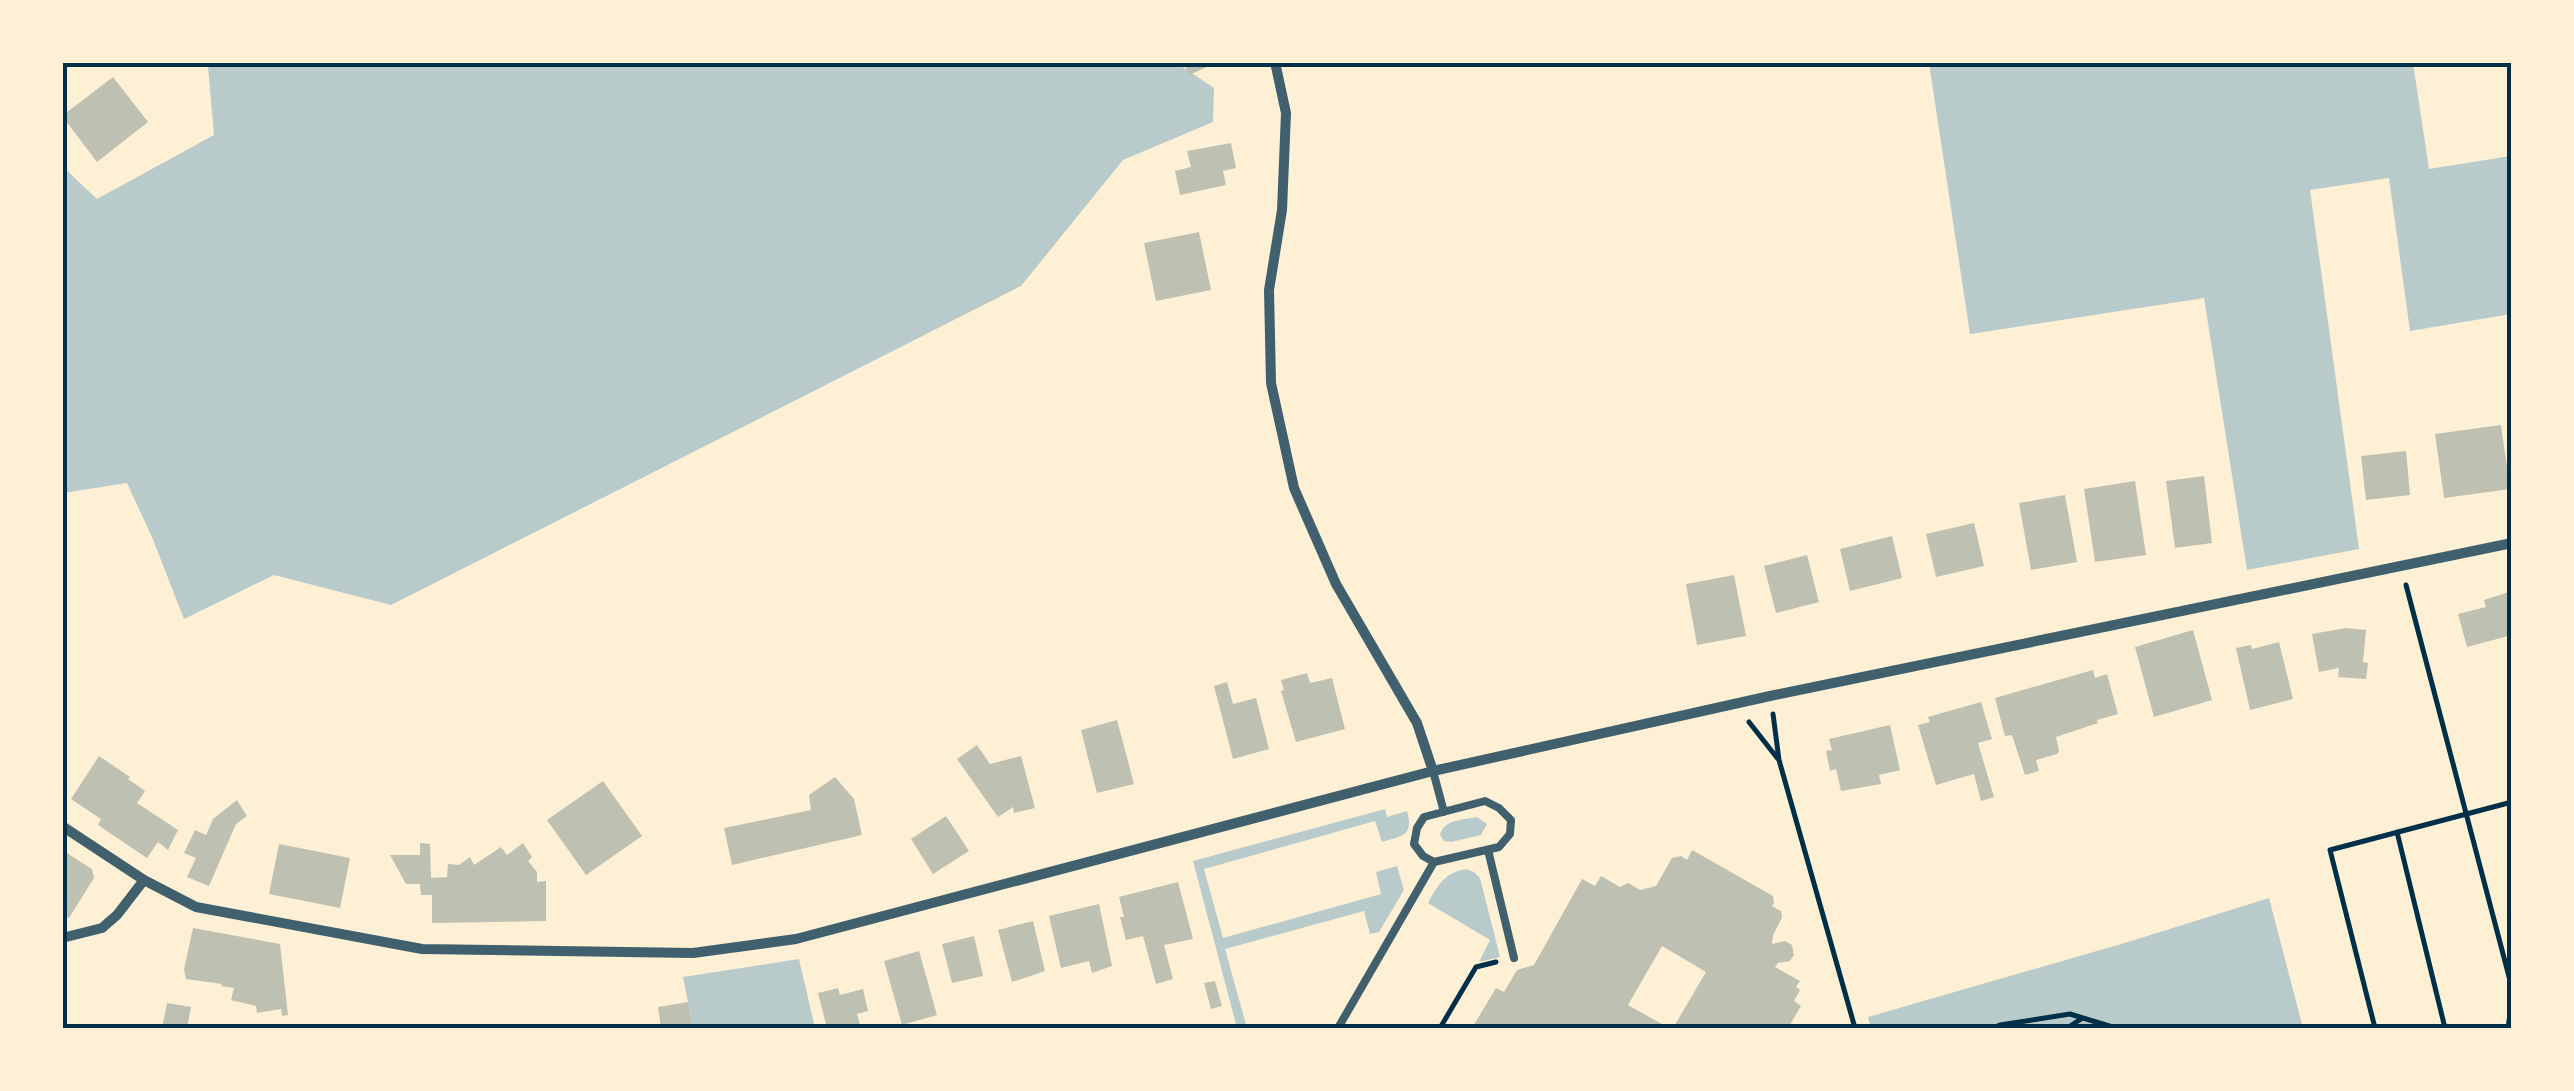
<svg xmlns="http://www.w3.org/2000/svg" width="2574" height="1091" font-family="'Golos Text',sans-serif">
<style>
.green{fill:#b9caca}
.building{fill:#bec0b2}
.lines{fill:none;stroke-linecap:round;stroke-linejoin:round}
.path{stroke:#003049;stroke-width:5}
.service{stroke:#3f606c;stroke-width:8}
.minor{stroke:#3f606c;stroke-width:10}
.neatline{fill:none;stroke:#003049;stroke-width:4}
</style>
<rect width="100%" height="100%" fill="#fdf0d5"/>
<!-- green -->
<path class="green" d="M1175,62L1214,88L1213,122L1123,160L1021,286L391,605L274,575L184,619L152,537L127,483L63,493L62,166L97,199L214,135L208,67L212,63Z
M1929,63H2413L2429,169L2511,156V314L2410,331L2389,178L2310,190L2359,549L2247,570L2204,298L1970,334Z
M1385,809L1387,817L1407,811C1414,836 1402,836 1382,842L1375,821L1204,869L1223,938L1381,894L1376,872L1397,866L1404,890L1379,932L1370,934L1364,911L1225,949L1247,1028H1237L1193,861Z
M1477,817L1487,824L1481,835L1451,842L1444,841L1440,835C1444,819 1463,820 1477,817Z
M1466,869L1474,872L1480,878L1500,957L1479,962L1490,940L1428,903C1438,885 1444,873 1466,869Z
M2269,898L2303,1028H1871L1868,1017L2128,942Z
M799,959L815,1028H693L683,977Z"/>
<!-- building -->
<path class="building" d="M1183,62H1218L1189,75Z
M113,77L148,122L97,162L62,116Z
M1231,143L1236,168L1223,171L1226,185L1180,195L1175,171L1191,167L1187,151Z
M1199,232L1211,290L1156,301L1144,243Z
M2501,425L2510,489L2444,498L2435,434Z
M2406,451L2410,495L2366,500L2361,456Z
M2204,476L2212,543L2175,548L2166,481Z
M2135,481L2146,555L2095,562L2084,489Z
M2065,495L2077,562L2031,570L2019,503Z
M1974,523L1984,566L1936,577L1926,534Z
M1892,536L1902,578L1850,591L1840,549Z
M1807,555L1819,602L1776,613L1764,566Z
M1734,575L1746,636L1697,645L1686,584Z
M2512,591V635L2467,647L2458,614L2486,607L2484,600Z
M2346,628L2366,630L2363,662L2368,663L2366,679L2338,677L2339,668L2319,672L2312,634Z
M2193,630L2212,700L2154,717L2135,647Z
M2279,642L2293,699L2250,710L2236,648L2251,645L2252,649Z
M2093,670L2095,678L2107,674L2118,714L2097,720L2098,723L2056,737L2059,751L2057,754L2036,760L2039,771L2025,775L2012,735L2005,736L1995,698Z
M1307,673L1310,683L1332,678L1345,729L1296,742L1281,691L1284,690L1281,680Z
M1227,682L1233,704L1256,698L1269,749L1233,759L1214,686Z
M1981,702L1992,739L1978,743L1994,797L1981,801L1974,774L1936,785L1918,725L1930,722L1928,717Z
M1117,720L1134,784L1097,793L1081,730Z
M1890,725L1900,770L1879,775L1881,784L1841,791L1836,769L1830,771L1826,751L1832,750L1829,739Z
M977,745L990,764L1021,756L1035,808L1014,813L1013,807L998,817L957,759Z
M99,756L130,777L128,779L145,791L137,803L178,830L168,850L158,842L147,858L98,825L101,819L71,799Z
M835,777L854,799L862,835L732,865L724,828L811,810L809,795Z
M603,781L642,836L586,875L547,820Z
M237,800L247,816L236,824L209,886L187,877L196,858L184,853L195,830L206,835L213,819Z
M946,816L969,851L933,874L911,839Z
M420,843L430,844L431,878L447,877L448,864L459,865L470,857L474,865L501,847L507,855L523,843L532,857L528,861L537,872V882L546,881V921L432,923V895H421L420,884H406L390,855H420Z
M279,844L350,858L340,908L269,894Z
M62,850L92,869L94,878L69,918L62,913Z
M1692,850L1773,896L1774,903L1772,906L1781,911L1782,918L1773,935L1772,944L1785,941L1792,945L1794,955L1790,961L1778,963L1775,967L1800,981L1796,987L1800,990L1794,1001L1801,1006L1788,1028H1673L1706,972L1662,946L1628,1005L1669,1028H1472L1496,988L1504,992L1517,970L1534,965L1582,879L1595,886L1601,876L1620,887L1628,883L1640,890L1656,886L1672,858L1681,856L1687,860Z
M1178,882L1193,939L1164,945L1173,979L1156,984L1143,936L1126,940L1120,917H1124L1119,897Z
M1099,904L1112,966L1092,973L1089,961L1061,968L1049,916Z
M1033,921L1045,971L1012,982L998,930Z
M193,928L280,944L288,1015L282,1016L281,1009L257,1013L256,1006L231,1000L234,988L221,986L222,984L186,979L184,969Z
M974,936L983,976L952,983L942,944Z
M919,951L937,1015L902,1025L884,961Z
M1215,981L1222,1006L1211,1009L1204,983Z
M838,988L840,995L863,989L868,1011L857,1014L861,1028H827L818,993Z
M688,1002L693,1028H661L658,1007Z
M167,1003L191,1007L187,1028H162Z"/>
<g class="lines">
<!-- path -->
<path class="path" d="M2406,585L2512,988
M1773,714L1779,760L1855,1028
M1749,722L1778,759
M2397,832L2445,1028
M1440,1028L1476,967L1496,962
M1993,1028L2000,1025L2070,1014L2116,1028
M2067,1028L2081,1019
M2375,1028L2330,850L2512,802
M2508,1028L2512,1000"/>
<!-- service -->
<path class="service" d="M1433,771L1444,812
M1485,801L1499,808L1511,820L1510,834L1499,847L1434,862L1423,856L1414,844L1417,828L1424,817Z
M1488,850L1514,958
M1338,1028L1434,862"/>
<!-- minor -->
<path class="minor" d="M1275,62L1286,113L1282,210L1269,290L1271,383L1294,488L1336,584L1417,723L1433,771
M62,826L144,880L196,907L422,949L693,953L796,939L1433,771L1770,696L2512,543
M62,938L102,928L117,915L144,880"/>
</g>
<!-- border -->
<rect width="2574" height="1091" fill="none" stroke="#fdf0d5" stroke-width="130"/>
<rect x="65" y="65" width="2444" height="961" class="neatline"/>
</svg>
